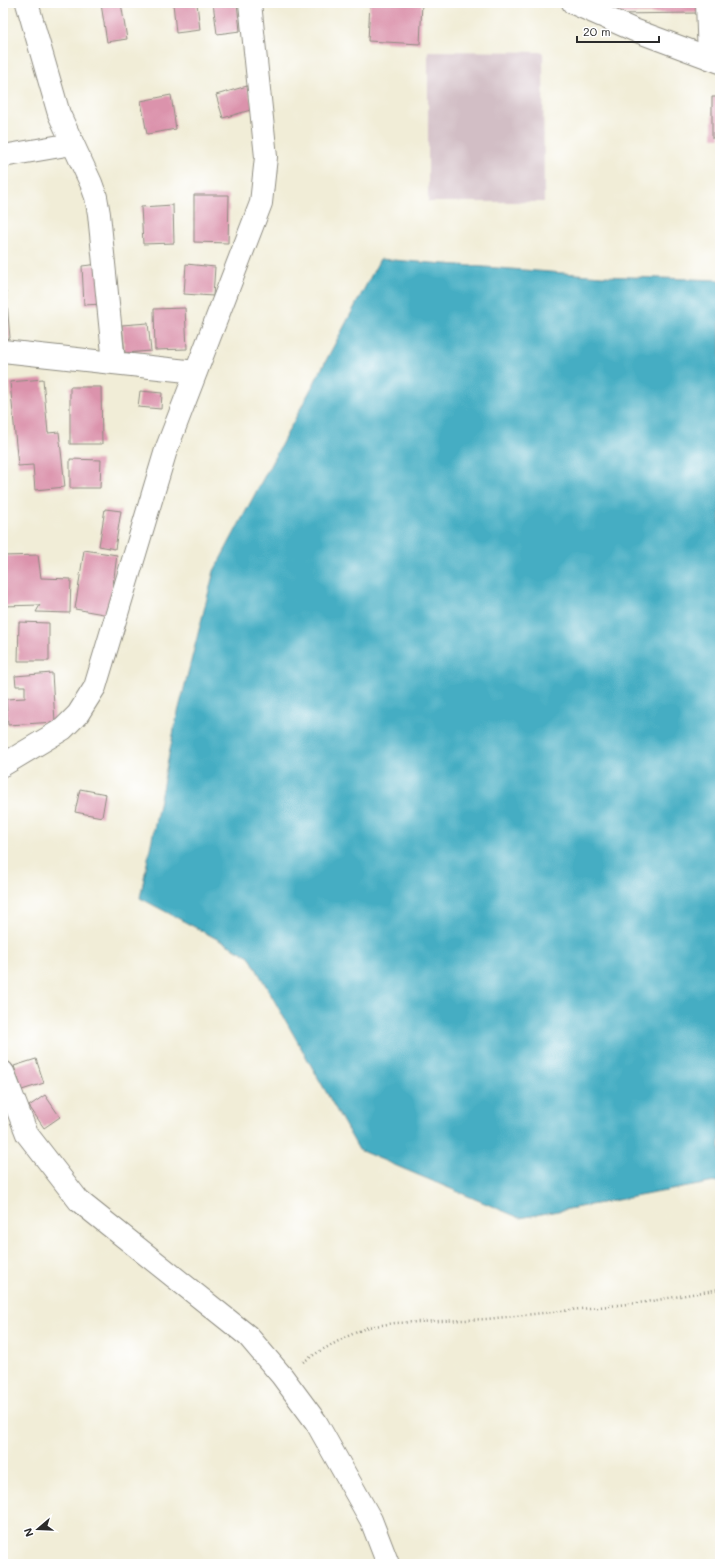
<svg xmlns="http://www.w3.org/2000/svg" width="723" height="1567" font-family="Mali,sans-serif">
<style>
.industrial{fill:#d2bec5}
.water{fill:#44adc3;stroke:#386c77}
.building{fill:#db93ac}
.lines{fill:none;stroke-linecap:round;stroke-linejoin:round}
.minor-casing{stroke:#8e8c81;stroke-width:24}
.secondary-casing{stroke:#8e8c81;stroke-width:24}
.path{stroke:#8e8c81;stroke-width:2.5;stroke-dasharray:1 3;stroke-linecap:butt}
.minor{stroke:#fff;stroke-width:22}
.secondary{stroke:#fff;stroke-width:22}
</style>
<rect width="100%" height="100%" fill="#fff"/>
<filter id="ink" filterUnits="userSpaceOnUse"><feTurbulence type="fractalNoise" baseFrequency=".025" numOctaves="2"/><feDisplacementMap in="SourceGraphic" scale="8" xChannelSelector="R" yChannelSelector="G"/><feConvolveMatrix kernelMatrix="1 2 1 2 8 2 1 2 1" color-interpolation-filters="sRGB"/></filter>
<filter id="wash" filterUnits="userSpaceOnUse"><feTurbulence type="fractalNoise" baseFrequency=".012" numOctaves="4" result="noise"/><feDisplacementMap in="SourceGraphic" scale="16" xChannelSelector="R" yChannelSelector="G"/><feGaussianBlur stdDeviation="0.9" result="paint"/><feColorMatrix in="noise" values="0 0 0 0 0 0 0 0 0 0 0 0 0 0 0 0 0 1.4 0 .05"/><feComposite in="paint" operator="in"/></filter>
<g filter="url(#wash)">
<rect width="100%" height="100%" fill="#f1edd7"/>
<!-- industrial -->
<path class="industrial" d="M428,51L543,52L544,202H428Z"/>
<!-- water -->
<path class="water" d="M380,259L602,276L720,280V1181L520,1218L359,1150L249,956L140,898L176,720L214,571Z"/>
<g id="blocks">
<!-- building -->
<path class="building" d="M107,3H121L127,39L107,42L101,4Z
M173,3H197L200,30L176,33Z
M213,3H237L240,31L217,34Z
M370,3H422L420,44L368,41Z
M613,3H699V13L613,14Z
M247,86L254,109L223,118L216,95Z
M171,95L176,129L147,134L141,101Z
M712,97H720V138H712Z
M194,195H229L228,243L194,242Z
M173,205L174,243L143,244L141,207Z
M99,264L102,304L84,305L82,266Z
M186,264L215,267L213,296L184,294Z
M6,291L10,338L3,339V292Z
M185,308L187,349L155,350L154,309Z
M148,323L151,351L125,353L122,325Z
M43,379L48,433L59,432L65,487L35,490L33,465L18,466L10,382Z
M70,387H101L102,444H70Z
M140,391L162,393L161,409L138,407Z
M70,459L101,460L100,488H70Z
M105,509L121,511L115,549L99,546Z
M84,550L117,555L109,615L75,609Z
M38,555L41,578L71,579L70,613L36,612L40,605L3,606V556Z
M19,622L49,623V661H18Z
M52,673L55,722L8,725L6,699L25,698V686H16L15,676Z
M80,789L106,794L102,817L75,812Z
M36,1059L44,1083L22,1090L14,1066Z
M45,1095L60,1117L44,1128L29,1106Z"/>
</g>
</g>
<g filter="url(#ink)">
<use href="#blocks" fill-opacity="0" stroke="#8e8c81" stroke-width="1"/>
<g class="lines">
<defs>
<path id="minor" d="M27,3L59,114L91,183L96,197L99,214L114,363
M707,3L709,58
M3,156L72,144
M3,351L196,372
M3,765L63,729L78,714L95,687L166,450L261,203L266,157L250,3
M3,1072L27,1134L79,1201L248,1336L282,1376L316,1422L371,1520L388,1564"/>
<path id="secondary" d="M573,3L634,30L720,62"/>
</defs>
<!-- minor casing -->
<use href="#minor" class="minor-casing"/>
<!-- secondary casing -->
<use href="#secondary" class="secondary-casing"/>
<!-- path -->
<path class="path" d="M303,1362L320,1351L346,1337L368,1327L395,1323L487,1319L646,1302L720,1289"/>
<!-- minor -->
<use href="#minor" class="minor"/>
<!-- secondary -->
<use href="#secondary" class="secondary"/>
</g>
</g>
<!-- margin -->
<rect width="723" height="1567" fill="none" stroke="#fff" stroke-width="16"/>
<!-- north arrow -->
<g transform="translate(38 1529) rotate(251)" stroke="#ffffff" stroke-width="3" paint-order="stroke">
<path d="M0-3L7 15L0 10L-7 15Z" fill="#2b2b2b"/>
<text y="-6" font-size="11" font-weight="bold" text-anchor="middle" fill="#2b2b2b">N</text>
</g>
<!-- scale -->
<path d="M577 36v6h82v-6" fill="none" stroke="#2b2b2b" stroke-width="2"/>
<text x="583" y="36" font-size="12" fill="#2b2b2b" stroke="#ffffff" stroke-width="3" paint-order="stroke">20 m</text>
</svg>
